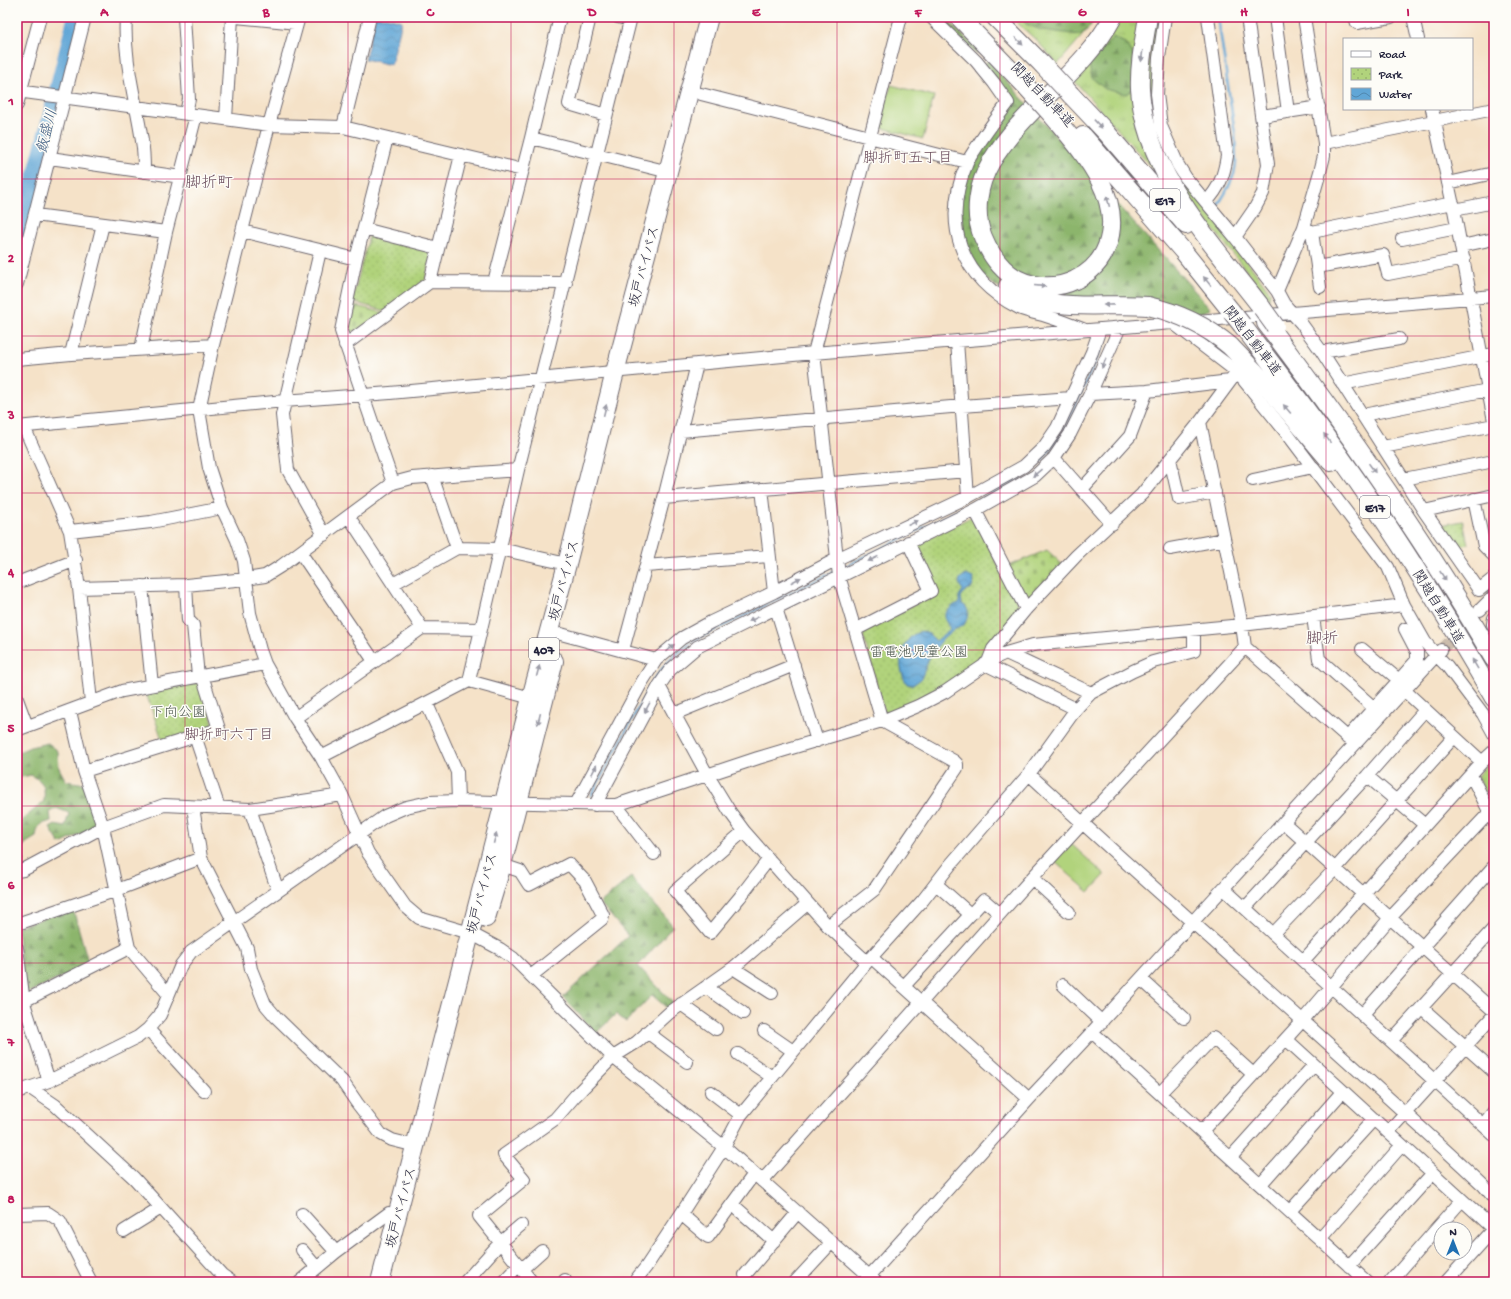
<svg xmlns="http://www.w3.org/2000/svg" width="1511" height="1299" font-family="'Gochi Hand','Klee One',sans-serif">
<style>
.grass{fill:url(#grass-tufts);stroke:#6a7a5c}
.forest{fill:url(#forest-firs);stroke:#576c54}
.cemetery{fill:url(#cemetery-stones);stroke:#6a7a5c}
.park{fill:url(#park-dots);stroke:#6a7a5c}
.pitch{fill:#b1d37c;stroke:#6a7a5c}
.water{fill:url(#water-waves);stroke:#426488}
.lines{fill:none;stroke-linecap:round;stroke-linejoin:round}
.stream{stroke:#61a6d6;stroke-width:2.5}
.river{stroke:#61a6d6;stroke-width:15}
.minor-tunnel{stroke:#cbbcac;stroke-width:12;stroke-dasharray:12 6;stroke-linecap:butt}
.minor-casing{stroke:#6c656c;stroke-width:14}
.highway-casing{stroke:#6c656c;stroke-width:20}
.minor{stroke:#fff;stroke-width:12}
.highway{stroke:#fff;stroke-width:18}
.highway-bridge-casing{stroke:#6c656c;stroke-width:20;stroke-linecap:butt}
.highway-bridge{stroke:#fff;stroke-width:18}
.oneway{fill:#9c9ca7}
.grid{fill:none;stroke:#c2185b;stroke-width:1;stroke-opacity:0.55}
.labels{text-anchor:middle;stroke-width:3;stroke-linejoin:round;paint-order:stroke}
.shield{fill:#fdfcf7;stroke:#646373;stroke-width:1}
.shield-label{font-size:13px;font-weight:bold;fill:#22223b}
.street-label{font-size:14px;fill:#22223b;stroke:#fdfcf7}
.park-label{font-size:14px;fill:#4d574e;stroke:#fdfcf7}
.water-label{font-size:15px;font-style:italic;fill:#3e5d81;stroke:#fdfcf7}
.neighbourhood-label{font-size:15px;fill:#6d505f;stroke:#fdfcf7}
.quarter-label{font-size:16px;fill:#6d505f;stroke:#fdfcf7}
.neatline{fill:none;stroke:#c2185b;stroke-width:1.5}
.grid-label{font-size:13px;text-anchor:middle;font-weight:bold;fill:#c2185b}
</style>
<defs>
<pattern id="grass-tufts" width="24" height="20" patternUnits="userSpaceOnUse"><rect width="24" height="20" fill="#b1d37c"/><path d="M3 7l-1-3M5 7V3M7 7l1-3M15 17l-1-3M17 17v-4M19 17l1-3" fill="none" stroke="#98b56c"/></pattern>
<pattern id="forest-firs" width="22" height="20" patternUnits="userSpaceOnUse"><rect width="22" height="20" fill="#8cb56c"/><path d="M5 1l3.5 6h-7zM16 11l3.5 6h-7z" fill="#72935a"/></pattern>
<pattern id="cemetery-stones" width="16" height="16" patternUnits="userSpaceOnUse"><rect width="16" height="16" fill="#b1d37c"/><path d="M2 7V4a2 2 0 0 1 4 0v3zM10 15v-3a2 2 0 0 1 4 0v3z" fill="#98b56c"/></pattern>
<pattern id="park-dots" width="8" height="8" patternUnits="userSpaceOnUse"><rect width="8" height="8" fill="#b1d37c"/><path d="M2 2h.1M6 6h.1" fill="none" stroke="#98b56c" stroke-width="1.8" stroke-linecap="round"/></pattern>
<pattern id="water-waves" width="16" height="10" patternUnits="userSpaceOnUse"><rect width="16" height="10" fill="#61a6d6"/><path d="M0 5q4-4 8 0t8 0" fill="none" stroke="#5087af"/></pattern>
</defs>
<rect width="100%" height="100%" fill="#fdfcf7"/>
<filter id="ink" filterUnits="userSpaceOnUse"><feTurbulence type="fractalNoise" baseFrequency=".025" numOctaves="2"/><feDisplacementMap in="SourceGraphic" scale="8" xChannelSelector="R" yChannelSelector="G"/><feConvolveMatrix kernelMatrix="1 2 1 2 8 2 1 2 1" color-interpolation-filters="sRGB"/></filter>
<filter id="wash" filterUnits="userSpaceOnUse"><feTurbulence type="fractalNoise" baseFrequency=".012" numOctaves="4" result="noise"/><feDisplacementMap in="SourceGraphic" scale="16" xChannelSelector="R" yChannelSelector="G"/><feGaussianBlur stdDeviation="0.9" result="paint"/><feColorMatrix in="noise" values="0 0 0 0 0 0 0 0 0 0 0 0 0 0 0 0 0 1.4 0 .05"/><feComposite in="paint" operator="in"/></filter>
<g filter="url(#wash)">
<rect width="100%" height="100%" fill="#f5e2c8"/>
<!-- grass -->
<path class="grass" d="M1011,17H1096L1088,29L1058,64L1036,40Z
M1118,17H1141L1135,49L1160,177L1071,77Z
M1155,17H1162L1157,122L1229,237L1270,292L1269,299L1201,214L1175,178L1152,121L1147,76Z"/>
<!-- forest -->
<path class="forest" d="M937,17H944L980,52L976,54Z
M1020,17H1096L1088,29L1080,35L1041,30L1026,24Z
M1113,37L1127,44L1133,54L1135,88L1126,94L1105,89L1092,78L1089,65Z
M988,61L1003,77L1211,309L1194,315L1014,298L984,278L973,258L965,239L961,218L962,191L975,156L1011,102L984,64Z
M48,743L58,751L59,768L66,781L85,784L96,827L60,844L50,828L55,825L65,827L69,813L56,808L50,812L51,821C39,825 38,824 36,837L26,843L19,851L25,862L17,865V825L44,801C45,786 44,782 31,775L17,778V753L30,747Z
M631,877L673,926L638,966L674,1004L667,1008L652,995L626,1022L616,1014L596,1033L563,997L628,936L600,903Z
M73,909L89,965L25,994L17,927Z"/>
<!-- cemetery -->
<path class="cemetery" d="M352,305L385,313L348,335L345,330Z
M1047,550L1063,565L1025,602L1008,566Z"/>
<!-- park -->
<path class="park" d="M369,236L433,252L425,281L386,311L352,302Z
M973,516L1021,610L978,659L945,687L915,702L885,714L862,631L937,593L915,545Z
M1463,521L1468,544L1456,547L1440,525Z
M200,682L214,725L163,742L146,693Z
M1494,757V809L1477,776Z"/>
<!-- pitch -->
<path class="pitch" d="M891,85L934,96L923,139L879,127Z
M1070,843L1105,875L1089,892L1054,861Z"/>
<!-- water -->
<path class="water" d="M375,17H387L402,21L391,65L365,59Z
M966,575L973,578L974,582L972,588L966,590L961,597L962,604C971,608 968,618 964,625L954,630L943,639L930,656L921,679L913,685L907,684C898,671 898,650 910,638C912,635 917,633 921,631L929,634L936,641L950,629L945,620V613L954,605L959,603V596L963,590C957,584 958,577 966,575Z"/>
<g class="lines">
<!-- stream -->
<path class="stream" d="M1218,205L1226,192L1234,174L1236,163L1235,134L1218,17
M842,568L985,497L1025,475L1041,461L1063,432L1105,341
M591,796L651,684C665,663 676,653 697,639L835,571"/>
<!-- river -->
<path class="river" d="M17,246L75,17"/>
</g>
</g>
<g filter="url(#ink)">
<g class="lines">
<!-- minor-tunnel -->
<path class="minor-tunnel" d="M1441,650L1475,615"/>
<defs>
<path id="minor" d="M126,17C123,59 136,100 142,141C144,151 144,162 144,172
M184,17L189,99L186,113
M236,17L297,23
M299,17L269,125L213,345L199,410L209,468L222,508L237,540L244,561L250,613L260,650L265,664L295,718L321,757L342,795L368,853L405,906L419,918L470,933L500,949L513,958L613,1057L724,1147L876,1282
M590,17L569,104L606,115
M618,17L630,20
M931,17L976,61L994,83L1008,103C997,118 986,132 976,148C973,153 969,158 967,163C941,224 960,278 1019,308C1026,311 1035,313 1043,315C1056,319 1069,324 1083,329
M1165,17L1159,58L1157,94L1161,126L1178,165L1186,178L1235,237L1277,291L1284,304L1301,323L1322,352L1424,511L1479,590L1494,578
M1275,17L1288,112
M1355,17L1357,23L1391,17
M1413,17L1418,39
M17,91L269,125L343,127L523,170
M701,94L967,162
M17,105L40,17
M1432,109L1454,210L1494,421
M1262,116L1319,107
M226,119L232,17
M343,127L370,17
M387,138L356,259L341,331L393,483
M531,138L669,172
M1324,143L1494,109
M50,158L181,177
M1448,183L1494,173
M1206,202C1220,188 1224,174 1227,156L1208,17
M1454,210L1494,202
M35,215L166,232
M1304,227L1312,232L1453,203
M364,229L438,248
M242,231L356,259
M1312,232L1320,287
M1235,237L1255,208L1263,193L1268,164L1247,17
M1402,239L1457,228
M1461,246L1494,239
M320,251L282,415L288,470L324,535
M1317,267L1383,255L1388,274L1464,259
M430,282L461,155
M494,282L531,138L560,17
M17,284L85,17
M1277,291L1304,227L1320,172L1324,156V143L1304,17
M1173,323L1237,372L1289,436L1388,567L1404,605L1425,642L1436,655L1447,666L1483,714L1494,734
M957,341L968,497
M345,345L430,282L566,283
M141,349L166,232L196,115
M1322,352L1399,339
M71,354L103,224
M17,359L71,354L213,345
M1342,384L1494,354
M1090,394L1147,391L1230,381
M1363,415L1488,390
M17,427L284,401L390,393L814,353L1494,296
M24,427L70,531L79,588L91,702
M681,431L962,406L1071,398
M1383,447L1494,425
M1054,458L1112,524
M1170,459L1179,499L1215,492
M432,476L457,548
M1404,479L1494,461
M1253,480L1313,467
M762,489L774,592
M1082,489L1130,436L1147,391
M664,498L966,471
M1474,499L1484,546L1494,556
M975,510L1026,609
M1424,511L1494,495
M349,517L422,628
M70,531L151,522L222,508
M1170,549L1224,539
M300,552L374,661
M646,566L769,556
M17,583L76,560
M393,584L457,548L500,549L567,564
M186,585L188,620L193,625L198,676
M142,586L152,685
M79,588L186,585L246,579L265,576L281,566L393,483L412,478L518,470
M776,608L817,741
M1480,610L1494,596
M1313,617L1319,659L1374,708
M1494,618L1493,624L1494,627
M855,630L931,591L908,542
M561,634L656,660
M1245,647L1355,744
M1362,649L1399,680
M623,650L664,498L697,364
M1006,653L1091,693
M988,662L993,649L1026,609L1076,556L1142,494L1200,422L1237,372
M985,664L1076,709
M469,681L518,470L631,17
M659,686L708,776L730,812L744,831L828,926L867,962
M1404,690L1482,762
M17,699L27,726
M427,704L457,772L458,801
M70,711L84,771L103,827L129,948L168,994
M674,714L794,665
M295,718L422,628L481,629
M17,730L122,691L265,664
M195,736L219,808
M1347,738L1417,660V652L1405,629
M321,757L469,681L531,698
M84,771L219,729L202,675
M1029,774C1179,913 1335,1046 1484,1186L1494,1198
M1471,775L1494,821
M1367,776L1425,825
M576,804L642,682L656,660L682,638L711,622L774,592L837,559L968,497L1024,466L1044,447L1057,428L1092,352L1100,329
M595,805L659,686L670,670L697,647L975,510L1035,476L1054,458L1070,434L1090,394L1120,327
M616,805L654,854
M193,807L201,858L247,948L251,969L265,1004L276,1017L342,1081L357,1103L381,1134L392,1140L416,1146
M250,809L278,891
M1284,823L1494,1011
M744,831L675,891L710,933L740,897L769,859
M502,865L520,871L529,885L569,864L585,881L603,915L602,919L531,976
M17,871L23,870L103,827L164,805L250,809L342,795
M1032,878L1069,912
M936,884L970,914
M1224,889L1494,1135
M1245,908L1367,776L1425,710
M17,924L117,890L201,858
M828,926L874,890L957,768V764L954,761L882,721L839,576L814,353L901,17
M1273,934L1335,869L1454,737
M17,948L24,1003L49,1081
M872,958L1029,1099
M1303,961L1482,762L1494,751
M733,968L772,993
M1141,979L1184,1018
M1063,985L1102,1022
M904,986L984,900L1000,914
M706,987L743,1013
M18,1004L129,948
M681,1004L716,1029
M1422,1008L1494,1072
M1362,1015L1494,866
M148,1029L204,1091
M764,1031L793,1051
M647,1032L687,1062
M1092,1032L1367,1282
M1286,1039L1494,1229
M1391,1041L1494,928
M738,1054L772,1077
M30,1088L55,1105L134,1178L222,1275L232,1282
M17,1092L49,1081L138,1037L148,1029L160,1015L181,965L191,952L385,816L406,807L429,802L458,801L616,805L758,758L882,721L918,706L945,692L995,658L1006,653L1033,645L1242,625L1404,605
M711,1092L741,1115
M1160,1093L1213,1038L1253,1074
M1483,1125L1494,1111
M1202,1131L1303,1020L1390,918L1490,812
M1388,1132L1494,1015
M1231,1157L1314,1065
M762,1181L1032,878L1245,647L1242,625L1200,422
M1261,1184L1343,1091
M732,1204L774,1241
M1290,1211L1374,1119
M17,1214L48,1213L60,1221L91,1282
M302,1214L336,1252
M681,1214L708,1237L754,1174
M124,1231L161,1208
M1320,1239L1402,1145
M302,1250L317,1268
M1349,1266L1433,1173
M522,1269L542,1251
M745,1275L798,1212
M865,1281L1029,1099L1092,1032L1441,650
M300,1282L336,1252L389,1213L398,1215
M465,1282L500,1243L521,1225
M503,1282L519,1265
M532,1282L479,1216L524,1179L504,1155L555,1119L575,1096L613,1057L637,1042L669,1013L733,968L807,904
M563,1282L565,1280
M634,1282L646,1267L681,1214L724,1147L741,1115L867,962L923,900L951,864L1029,774L1076,709L1091,693L1133,671L1153,662L1194,651V630
M795,1282L832,1242
M1390,1282L1462,1200
M1446,1282L1494,1229"/>
<path id="highway" d="M959,17L1024,84
M995,17L1042,64
M1148,17C1144,41 1139,65 1140,89C1145,173 1213,244 1262,308
M1071,95L1106,132L1186,225
M1053,116C1081,150 1125,197 1107,246C1101,262 1090,273 1075,280C1057,289 1035,288 1017,279C1001,270 990,254 983,237C973,213 978,184 991,162C1024,107 1083,73 1113,17
M1083,136L1183,251L1231,311
M1008,286C1049,315 1101,302 1148,306
M1266,323C1348,431 1426,542 1494,659
M1242,325C1274,367 1306,408 1336,451C1393,530 1445,613 1494,698
M1230,346L1255,372L1331,462
M486,918L502,865L554,661
M380,1282L531,698L567,564L615,372L709,17"/>
</defs>
<!-- minor casing -->
<use href="#minor" class="minor-casing"/>
<!-- highway casing -->
<use href="#highway" class="highway-casing"/>
<!-- minor -->
<use href="#minor" class="minor"/>
<!-- highway -->
<use href="#highway" class="highway"/>
<defs>
<path id="highway-bridge" d="M1042,64L1071,95
M1024,84L1053,116
M1148,306C1179,313 1205,325 1230,346
M1262,308L1275,326
M1231,311L1242,325"/>
</defs>
<!-- highway-bridge casing -->
<use href="#highway-bridge" class="highway-bridge-casing"/>
<!-- highway-bridge -->
<use href="#highway-bridge" class="highway-bridge"/>
</g>
<!-- one-way arrows -->
<defs><path id="oneway-solid" d="M-6-.8H1V-3.2L6.5 0L1 3.2V.8H-6Z"/></defs>
<g class="oneway">
<use href="#oneway-solid" transform="translate(1019 41) rotate(46)"/>
<use href="#oneway-solid" transform="translate(1142 56) rotate(97)"/>
<use href="#oneway-solid" transform="translate(1098 124) rotate(47)"/>
<use href="#oneway-solid" transform="translate(1108 201) rotate(-104)"/>
<use href="#oneway-solid" transform="translate(1207 281) rotate(-129)"/>
<use href="#oneway-solid" transform="translate(1040 286) rotate(5)"/>
<use href="#oneway-solid" transform="translate(1109 305) rotate(179)"/>
<use href="#oneway-solid" transform="translate(1104 363) rotate(114)"/>
<use href="#oneway-solid" transform="translate(1287 409) rotate(-130)"/>
<use href="#oneway-solid" transform="translate(605 410) rotate(-76)"/>
<use href="#oneway-solid" transform="translate(1327 438) rotate(-126)"/>
<use href="#oneway-solid" transform="translate(1372 468) rotate(55)"/>
<use href="#oneway-solid" transform="translate(1037 473) rotate(140)"/>
<use href="#oneway-solid" transform="translate(913 523) rotate(-25)"/>
<use href="#oneway-solid" transform="translate(873 559) rotate(154)"/>
<use href="#oneway-solid" transform="translate(1443 576) rotate(57)"/>
<use href="#oneway-solid" transform="translate(796 580) rotate(-28)"/>
<use href="#oneway-solid" transform="translate(754 619) rotate(154)"/>
<use href="#oneway-solid" transform="translate(670 648) rotate(-40)"/>
<use href="#oneway-solid" transform="translate(1475 664) rotate(-120)"/>
<use href="#oneway-solid" transform="translate(538 671) rotate(-75)"/>
<use href="#oneway-solid" transform="translate(647 708) rotate(118)"/>
<use href="#oneway-solid" transform="translate(539 719) rotate(104)"/>
<use href="#oneway-solid" transform="translate(594 770) rotate(-62)"/>
<use href="#oneway-solid" transform="translate(495 838) rotate(-75)"/>
</g>
</g>
<!-- grid -->
<path class="grid" d="M185,17V1282M348,17V1282M511,17V1282M674,17V1282M837,17V1282M1000,17V1282M1163,17V1282M1326,17V1282M17,179H1494M17,336H1494M17,493H1494M17,650H1494M17,806H1494M17,963H1494M17,1120H1494"/>
<g class="labels">
<!-- shield labels -->
<g class="shield">
<rect x="1150" y="189" width="30" height="22" rx="3"/>
<rect x="1360" y="496" width="30" height="22" rx="3"/>
<rect x="529" y="638" width="30" height="22" rx="3"/>
</g>
<g class="shield-label">
<text x="1165" y="205">E17</text>
<text x="1375" y="512">E17</text>
<text x="544" y="654">407</text>
</g>
<!-- street labels -->
<g class="street-label">
<text transform="translate(1043 94) rotate(46)" y="5">関越自動車道</text>
<text transform="translate(643 266) rotate(-75)" y="5">坂戸バイパス</text>
<text transform="translate(1253 340) rotate(52)" y="5">関越自動車道</text>
<text transform="translate(563 580) rotate(-75)" y="5">坂戸バイパス</text>
<text transform="translate(1439 606) rotate(58)" y="5">関越自動車道</text>
<text transform="translate(481 893) rotate(-75)" y="5">坂戸バイパス</text>
<text transform="translate(400 1207) rotate(-75)" y="5">坂戸バイパス</text>
</g>
<!-- park labels -->
<g class="park-label">
<text x="919" y="656">雷電池児童公園</text>
<text x="178" y="716">下向公園</text>
</g>
<!-- water labels -->
<g class="water-label">
<text transform="translate(46 131) rotate(-76)" y="5">飯盛川</text>
</g>
<!-- neighbourhood labels -->
<g class="neighbourhood-label">
<text x="908" y="162">脚折町五丁目</text>
<text x="229" y="739">脚折町六丁目</text>
</g>
<!-- quarter labels -->
<g class="quarter-label">
<text x="209" y="187">脚折町</text>
<text x="1322" y="643">脚折</text>
</g>
</g>
<!-- margin -->
<rect width="1511" height="1299" fill="none" stroke="#fdfcf7" stroke-width="44"/>
<!-- legend -->
<rect x="1343" y="38" width="130" height="72" fill="#fdfcf7" stroke="#a5a5ac"/>
<rect x="1351" y="51" width="20" height="6" fill="#ffffff" stroke="#a5a5ac"/>
<text x="1379" y="58" font-size="12" fill="#22223b">Road</text>
<rect x="1351" y="68" width="20" height="12" fill="url(#park-dots)" stroke="#a5a5ac"/>
<text x="1379" y="78" font-size="12" fill="#22223b">Park</text>
<rect x="1351" y="88" width="20" height="12" fill="url(#water-waves)" stroke="#a5a5ac"/>
<text x="1379" y="98" font-size="12" fill="#22223b">Water</text>
<!-- north arrow -->
<g transform="translate(1453 1241)"><circle r="19" fill="#fdfcf7" stroke="#a5a5ac"/>
<path d="M0-3L7 15L0 10L-7 15Z" fill="#1f6fb2"/>
<text y="-6" font-size="11" font-weight="bold" text-anchor="middle" fill="#22223b">N</text>
</g>
<rect x="22" y="22" width="1467" height="1255" class="neatline"/>
<g class="grid-label">
<text x="104" y="16">A</text>
<text x="266" y="16">B</text>
<text x="430" y="16">C</text>
<text x="592" y="16">D</text>
<text x="756" y="16">E</text>
<text x="918" y="16">F</text>
<text x="1082" y="16">G</text>
<text x="1244" y="16">H</text>
<text x="1408" y="16">I</text>
<text x="11" y="105">1</text>
<text x="11" y="262">2</text>
<text x="11" y="419">3</text>
<text x="11" y="576">4</text>
<text x="11" y="732">5</text>
<text x="11" y="889">6</text>
<text x="11" y="1046">7</text>
<text x="11" y="1203">8</text>
</g>
</svg>
